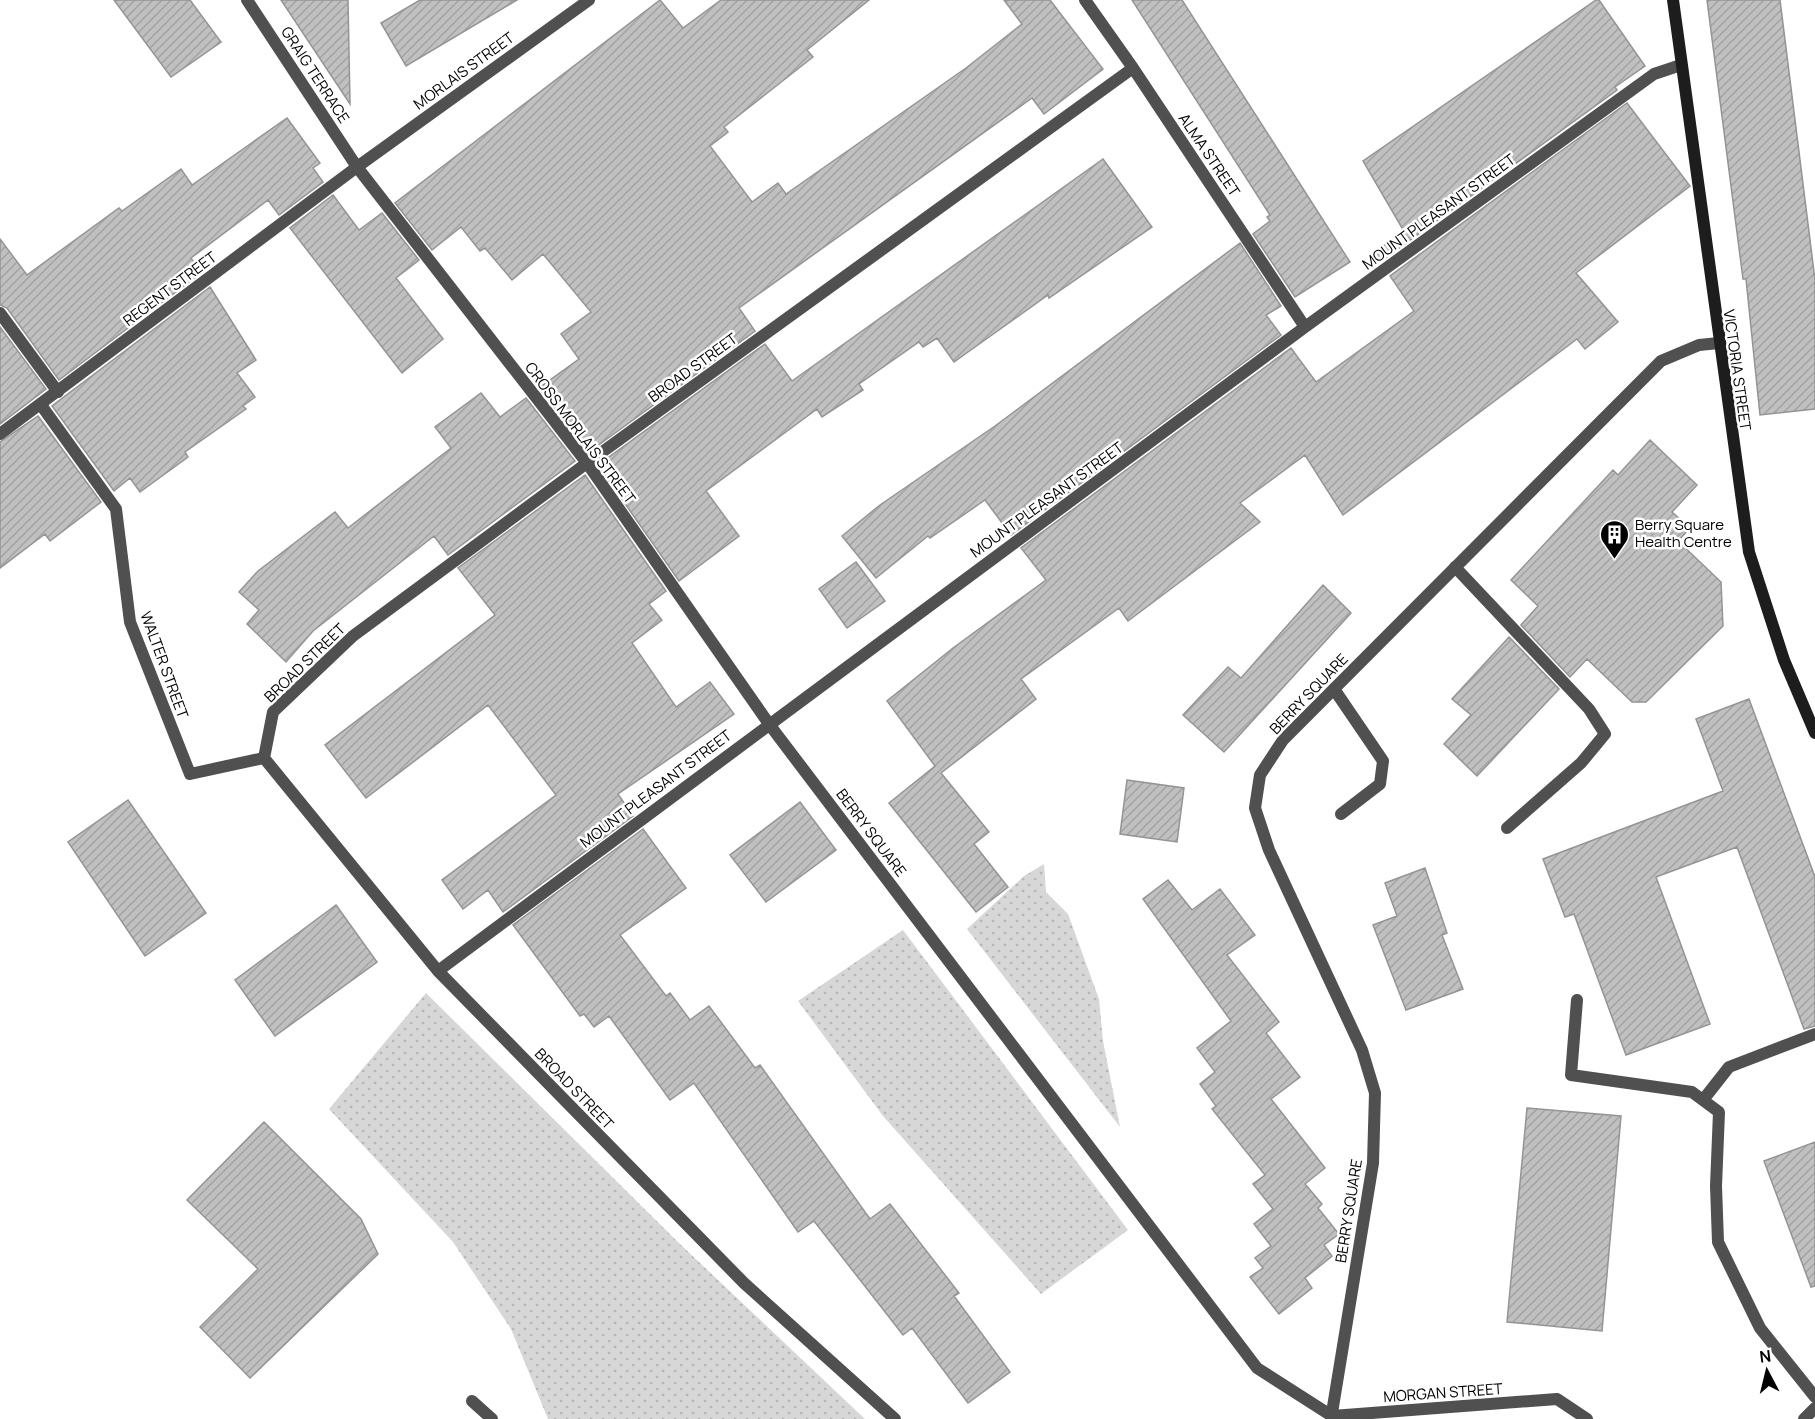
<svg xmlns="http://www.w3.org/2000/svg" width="1815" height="1419" font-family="Manrope,sans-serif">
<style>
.grass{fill:url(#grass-dots)}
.building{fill:url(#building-hatch);stroke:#949494;stroke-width:1.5}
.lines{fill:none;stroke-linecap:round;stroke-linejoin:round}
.lane{stroke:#505050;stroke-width:12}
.street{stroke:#505050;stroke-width:12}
.secondary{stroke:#1d1d1d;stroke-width:12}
.labels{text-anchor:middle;stroke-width:5;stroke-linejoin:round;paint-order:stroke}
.street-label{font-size:15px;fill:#000;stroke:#fff}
.poi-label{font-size:15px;fill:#000;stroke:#fff;text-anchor:start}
</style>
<defs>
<pattern id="grass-dots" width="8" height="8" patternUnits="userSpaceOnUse" patternTransform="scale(1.5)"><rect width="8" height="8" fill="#d7d7d7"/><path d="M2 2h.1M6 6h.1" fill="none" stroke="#b7b7b7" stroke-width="1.8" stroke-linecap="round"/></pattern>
<pattern id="building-hatch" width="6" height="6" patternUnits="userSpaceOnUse" patternTransform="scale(1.5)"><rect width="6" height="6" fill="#c0c0c0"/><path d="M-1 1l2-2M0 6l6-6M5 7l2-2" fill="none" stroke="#a3a3a3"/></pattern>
</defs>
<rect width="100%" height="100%" fill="#fff"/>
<!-- grass -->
<path class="grass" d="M1044,864L1046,892L1068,914L1099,999L1103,1041L1120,1127L967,929L1024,876Z
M903,930L1128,1230L1041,1294L883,1116L798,1001Z
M426,993L682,1246L865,1419H548L511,1329L453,1242L329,1109Z"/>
<!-- building -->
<path class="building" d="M114,0H190L221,42L171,77Z
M281,0H348L350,104Z
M420,0H517L406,66L381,23Z
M660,0L683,28L721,0H869L807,50L813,57L724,127L728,132L710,146L752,202L778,183L786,194L966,68L1022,24L1004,0H1050L1103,69L1044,114L1032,98L739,308L755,331L589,452L539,388L579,359L561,334L591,312L543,254L512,280L485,248L480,251L461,227L432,250L395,203Z
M1132,0H1182L1350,262L1295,297L1253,234L1270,221L1267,217L1270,215Z
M1596,0H1599L1645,66L1615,87L1617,90L1380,262L1373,252L1405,233L1363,161Z
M1707,0H1780L1815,280V409L1760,415L1746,279H1743Z
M1627,103L1690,186L1576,273L1618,322L1585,349L1577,339L1343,515L1305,455L1240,503L1260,522L1128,621L1119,608L1021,679L1036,699L941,773L989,832L974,844L1008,887L976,912L889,803L935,766L887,701L953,648L1046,580L1021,548L1291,348L1316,382L1414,311L1390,276Z
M287,118L320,163L313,168L323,182L279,215L268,200L191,258L201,273L59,380L7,308L0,305V239L27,275L119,208L122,211L181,169L192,185Z
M1103,159L1152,227L1049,298L1048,295L954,362L937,338L923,347L919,342L859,384L863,390L822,417L817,409L706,491L739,536L679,581L598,465L765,344L792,381Z
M333,195L359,230L382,213L419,260L396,278L443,339L402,373L290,228Z
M1240,243L1281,306L1266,315L1281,335L1011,535L985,500L930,538L928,536L876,578L842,536L880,505L995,426Z
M210,287L256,360L237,373L255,397L243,406L246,409L185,452L188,457L140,492L130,478L114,491L52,406Z
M0,327L46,389L0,424Z
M481,393L500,417L526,398L575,461L448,555L434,536L313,631L286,662L247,624L259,610L239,592L258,571L335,512L348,528L451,448L435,427Z
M38,416L101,502L50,541L45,534L0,568V442Z
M1650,440L1697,485L1672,512L1690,528L1678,541L1721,582L1723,626L1646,702H1632L1587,659L1570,677L1521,625L1538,606L1511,580L1613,470L1618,475Z
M585,475L666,591L649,604L662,620L632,643L676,707L710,682L734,714L618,794L633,816L503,912L488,890L463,909L442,880L556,795L488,705L366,798L325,745L495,615L458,568Z
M856,562L885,601L847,628L819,589Z
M1323,585L1351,613L1224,752L1183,715L1228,667L1241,678Z
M1509,637L1559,689L1477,776L1444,744L1471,715L1452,699Z
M1749,699L1815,877V1026L1804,1029L1737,847L1656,877L1710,1024L1626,1055L1574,914L1565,917L1543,859L1723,791L1696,719Z
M1127,780L1184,788L1177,842L1120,834Z
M128,800L206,913L145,956L68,842Z
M800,802L836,850L766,902L730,855Z
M643,829L686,888L620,935L666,996L670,993L690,1020L709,1006L755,1068L760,1065L870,1219L890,1204L959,1293L954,1296L1010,1372L968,1403L912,1328L903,1335L814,1221L798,1232L694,1083L670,1100L609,1016L594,1027L584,1014L580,1016L513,925Z
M1425,868L1447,933L1442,935L1463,989L1406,1010L1373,925L1397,916L1385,883Z
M1168,880L1192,910L1220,889L1255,935L1227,955L1279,1022L1266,1033L1300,1077L1271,1099L1325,1168L1305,1184L1322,1204L1318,1208L1339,1234L1324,1245L1332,1256L1305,1278L1312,1288L1279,1314L1250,1277L1263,1268L1255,1258L1271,1246L1254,1224L1273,1209L1253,1184L1265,1175L1212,1109L1216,1106L1200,1084L1215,1072L1197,1048L1231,1021L1143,899Z
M336,905L377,962L275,1036L235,980Z
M1527,1108L1621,1116L1602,1331L1507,1322Z
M264,1122L361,1219L378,1254L250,1378L200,1327L258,1269L187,1200Z
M1815,1142V1286L1811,1287L1764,1161Z"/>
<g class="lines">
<!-- lane -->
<path class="lane" d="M0,313L58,392
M41,405L116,509L130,622L190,774L264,758
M1455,567L1589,709L1605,734L1581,763L1507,828
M1334,689L1383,761L1380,784L1341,814
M1577,1000L1571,1075L1692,1092L1719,1112L1716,1186L1718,1242L1760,1328L1815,1397
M1703,1100L1729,1067L1815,1034
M1332,1416L1557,1399L1587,1419
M1804,1419L1815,1408"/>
<!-- street -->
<path class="street" d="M247,0L357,167L587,463L769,724L1257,1368L1332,1416
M1085,0L1133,68L1305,327
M0,434L357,167L589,0
M438,971L1305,327L1654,74L1681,65
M472,1401L492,1419
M895,1419L744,1283L438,971L264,758L273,712L353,636L587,463L1133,68
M1331,1419L1373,1163L1375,1093L1362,1050L1269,850L1255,808L1260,775L1283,740L1661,361L1699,345L1719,343"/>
<!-- secondary -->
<path class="secondary" d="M1673,0L1749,552L1784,660L1815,733"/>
</g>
<!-- icons -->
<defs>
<symbol id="building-pin" viewBox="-11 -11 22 30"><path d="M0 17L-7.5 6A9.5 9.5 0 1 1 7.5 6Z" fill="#000" stroke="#fff"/><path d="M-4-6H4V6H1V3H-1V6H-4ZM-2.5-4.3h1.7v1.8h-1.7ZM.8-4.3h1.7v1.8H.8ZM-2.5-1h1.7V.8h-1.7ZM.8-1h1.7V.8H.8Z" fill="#fff"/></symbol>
</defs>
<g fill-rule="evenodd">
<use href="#building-pin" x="1598" y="518" width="33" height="45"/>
</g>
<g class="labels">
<!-- street labels -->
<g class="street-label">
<text transform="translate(464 71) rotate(-36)" y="5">MORLAIS STREET</text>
<text transform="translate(315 75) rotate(57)" y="5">GRAIG TERRACE</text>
<text transform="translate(1209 155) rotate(56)" y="5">ALMA STREET</text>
<text transform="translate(1439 212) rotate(-36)" y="5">MOUNT PLEASANT STREET</text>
<text transform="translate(170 289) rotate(-37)" y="5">REGENT STREET</text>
<text transform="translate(693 368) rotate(-36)" y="5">BROAD STREET</text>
<text transform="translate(1737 370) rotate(82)" y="5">VICTORIA STREET</text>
<text transform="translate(580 433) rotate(53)" y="5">CROSS MORLAIS STREET</text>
<text transform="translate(1047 500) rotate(-36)" y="5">MOUNT PLEASANT STREET</text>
<text transform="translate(305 663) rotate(-44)" y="5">BROAD STREET</text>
<text transform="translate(164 665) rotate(70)" y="5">WALTER STREET</text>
<text transform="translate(1309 694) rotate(-46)" y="5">BERRY SQUARE</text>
<text transform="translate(656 789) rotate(-37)" y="5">MOUNT PLEASANT STREET</text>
<text transform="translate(871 833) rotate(53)" y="5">BERRY SQUARE</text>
<text transform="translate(574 1089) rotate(46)" y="5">BROAD STREET</text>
<text transform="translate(1349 1211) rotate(-81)" y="5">BERRY SQUARE</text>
<text transform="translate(1443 1393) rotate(-4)" y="5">MORGAN STREET</text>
</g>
<!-- poi labels -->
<g class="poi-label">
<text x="1635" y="530">Berry Square<tspan x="1635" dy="17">Health Centre</tspan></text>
</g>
</g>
<!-- north arrow -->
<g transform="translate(1767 1371) rotate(353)" stroke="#ffffff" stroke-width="4.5" paint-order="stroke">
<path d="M0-4.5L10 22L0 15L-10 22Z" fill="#000000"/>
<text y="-9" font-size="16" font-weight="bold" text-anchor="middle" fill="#000000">N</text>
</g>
</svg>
